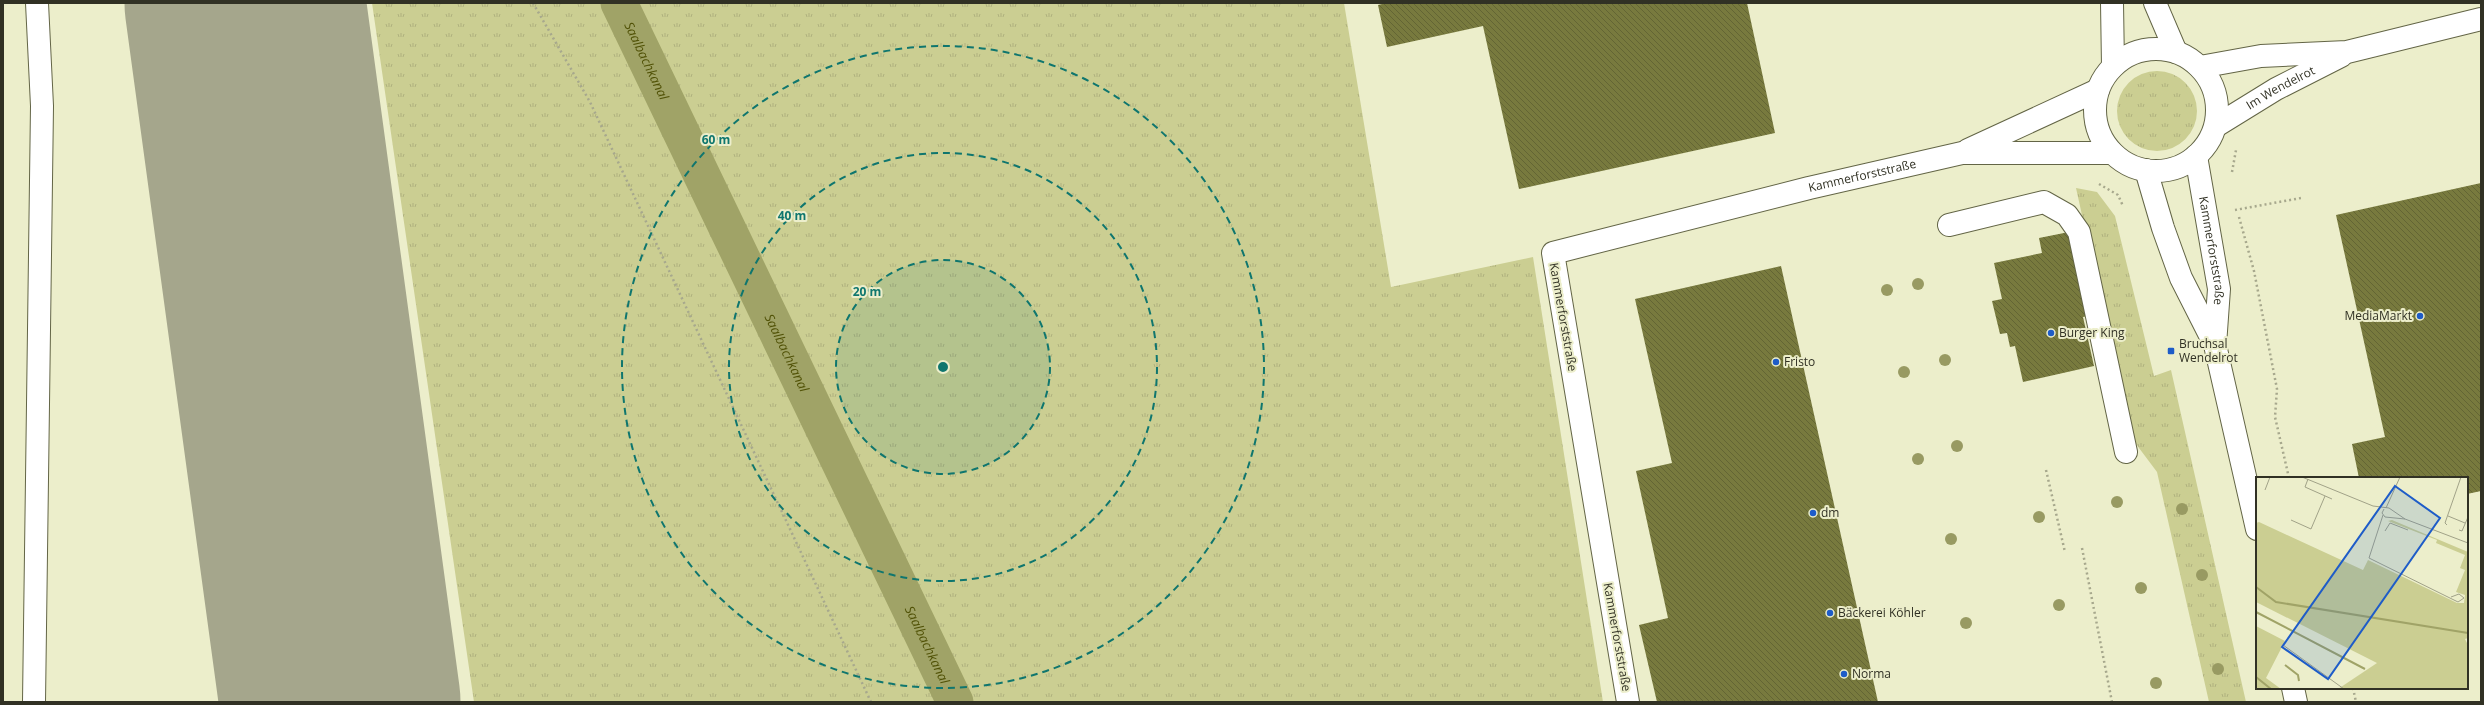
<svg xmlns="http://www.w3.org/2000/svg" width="2484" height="705" font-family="'Open Sans',sans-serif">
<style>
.grass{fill:url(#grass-tufts)}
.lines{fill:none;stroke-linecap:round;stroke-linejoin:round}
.canal{stroke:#a0a367;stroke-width:37}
.runway{stroke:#a5a68c;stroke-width:241}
.building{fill:url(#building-back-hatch)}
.minor-casing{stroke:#636546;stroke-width:24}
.path{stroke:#a7a88d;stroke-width:2.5;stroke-dasharray:2 3;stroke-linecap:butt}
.minor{stroke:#fff;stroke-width:22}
.tree{fill:#989a62}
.ring{fill:none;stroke:#0f766e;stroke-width:2;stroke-dasharray:7 5}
.poi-dot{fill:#1e5cc8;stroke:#eceecb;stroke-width:1.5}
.labels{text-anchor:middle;stroke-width:4;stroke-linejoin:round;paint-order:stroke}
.street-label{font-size:12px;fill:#313124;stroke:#eceecb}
.poi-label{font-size:12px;fill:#313124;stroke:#eceecb;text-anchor:start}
.water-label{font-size:13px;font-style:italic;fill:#515207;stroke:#eceecb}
.inset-river{fill:none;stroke:#a0a367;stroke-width:2}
.inset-road{fill:none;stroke:#a1a288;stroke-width:1}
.view{fill:#1e5cc8;fill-opacity:0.15;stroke:#1e5cc8;stroke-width:2}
.inset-edge{fill:none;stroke:#313124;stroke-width:2}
.centre{fill:#0f766e;stroke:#eceecb;stroke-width:2}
.ring-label{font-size:12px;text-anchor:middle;font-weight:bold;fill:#0f766e;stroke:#eceecb;stroke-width:4;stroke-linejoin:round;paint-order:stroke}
</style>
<defs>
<pattern id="grass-tufts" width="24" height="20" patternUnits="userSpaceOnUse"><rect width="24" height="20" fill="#cbce92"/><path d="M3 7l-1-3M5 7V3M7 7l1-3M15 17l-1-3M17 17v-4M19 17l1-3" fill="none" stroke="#afb17e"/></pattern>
<pattern id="building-back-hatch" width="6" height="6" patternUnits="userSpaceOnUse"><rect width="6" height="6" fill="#787a3e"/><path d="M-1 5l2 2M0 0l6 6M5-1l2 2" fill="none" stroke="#636534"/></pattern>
</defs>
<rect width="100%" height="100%" fill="#eceecb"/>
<!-- grass -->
<path class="grass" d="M372,3H1344L1391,287L1533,257L1603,702H474Z
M2117 111a40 40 0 1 1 80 0a40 40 0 1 1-80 0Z
M2076,188L2097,192L2115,216L2154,376L2171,370L2246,702H2209L2157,472L2136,444L2130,432Z"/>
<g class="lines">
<!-- canal -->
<path class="canal" id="s1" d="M619,3L955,702"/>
<!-- runway -->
<path class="runway" d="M245,3L340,702"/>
</g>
<!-- building -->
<path class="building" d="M1386,3H1747L1775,133L1519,189L1483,26L1387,47L1378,5Z
M2481,183V491L2467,494V478H2359L2352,444L2385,437L2336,215Z
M2069,232L2088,316L2083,317L2094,366L2023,382L2015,346L2010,347L2007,333L2000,334L1992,301L2002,299L1994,263L2042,253L2039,238Z
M1781,266L1878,702H1657L1639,625L1668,618L1636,471L1672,463L1635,299Z"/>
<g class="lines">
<defs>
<g id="minor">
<path d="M2112,3L2113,66"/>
<path d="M2155,3L2176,52"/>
<circle cx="2156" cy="110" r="61"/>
<path d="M2200,67L2261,56L2347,52L2481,19"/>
<path id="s2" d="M2216,126L2276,89L2341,56"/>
<path d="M1968,150L2098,90"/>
<path id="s3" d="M2196,156L2219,289L2215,345"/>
<path d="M2146,170L2163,228L2181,278L2215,345L2257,529"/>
<path d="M1949,225L2044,202L2067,215L2079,232L2126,452"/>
<path d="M2293,688L2296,702"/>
<path d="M34,702L42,106L37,3"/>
<path id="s4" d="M1628,702L1553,253L1809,188L1962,153H2112"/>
</g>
</defs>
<!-- minor casing -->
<use href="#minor" class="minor-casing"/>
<!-- path -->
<path class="path" d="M533,3L590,102L871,702
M2232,172L2236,150
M2099,184L2118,195L2123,206
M2235,210L2301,198
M2239,217L2254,271L2277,389L2275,417L2289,478
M2046,470L2065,552
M2082,548L2112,702
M2353,688L2356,702"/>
<!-- minor -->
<use href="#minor" class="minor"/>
</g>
<!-- trees -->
<g class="tree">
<circle cx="1918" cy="284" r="6"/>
<circle cx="1887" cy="290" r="6"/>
<circle cx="1945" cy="360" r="6"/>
<circle cx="1904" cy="372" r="6"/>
<circle cx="1957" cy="446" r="6"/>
<circle cx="1918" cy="459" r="6"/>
<circle cx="2117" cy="502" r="6"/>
<circle cx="2182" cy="509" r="6"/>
<circle cx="2039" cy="517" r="6"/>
<circle cx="1951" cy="539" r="6"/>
<circle cx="2202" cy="575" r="6"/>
<circle cx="2141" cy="588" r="6"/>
<circle cx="2059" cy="605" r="6"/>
<circle cx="1966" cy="623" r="6"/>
<circle cx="2218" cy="669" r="6"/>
<circle cx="2156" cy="683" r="6"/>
</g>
<!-- distance rings -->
<circle cx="943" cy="367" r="107" fill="#0f766e" fill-opacity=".12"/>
<g class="ring">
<circle cx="943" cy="367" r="107"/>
<circle cx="943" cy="367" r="214"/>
<circle cx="943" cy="367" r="321"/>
</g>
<!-- markers -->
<g class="poi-dot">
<circle cx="2420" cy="316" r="4"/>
<circle cx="2051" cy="333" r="4"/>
<rect x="2167" y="347" width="8" height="8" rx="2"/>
<circle cx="1776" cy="362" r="4"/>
<circle cx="1813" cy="513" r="4"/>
<circle cx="1830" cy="613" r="4"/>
<circle cx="1844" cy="674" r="4"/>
</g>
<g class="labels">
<!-- street labels -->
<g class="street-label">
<text dy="4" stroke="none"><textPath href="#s2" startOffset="75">Im Wendelrot</textPath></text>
<text dy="4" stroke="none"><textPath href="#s4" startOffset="774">Kammerforststraße</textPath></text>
<text dy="4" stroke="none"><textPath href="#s3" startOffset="96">Kammerforststraße</textPath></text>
<text transform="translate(1563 317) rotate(80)" y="4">Kammerforststraße</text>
<text transform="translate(1617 637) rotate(80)" y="4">Kammerforststraße</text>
</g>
<!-- poi labels -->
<g class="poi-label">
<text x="2412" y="320" text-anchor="end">MediaMarkt</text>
<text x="2059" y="337">Burger King</text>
<text x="2179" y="348">Bruchsal<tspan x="2179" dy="14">Wendelrot</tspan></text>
<text x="1784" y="366">Fristo</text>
<text x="1821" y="517">dm</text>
<text x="1838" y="617">Bäckerei Köhler</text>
<text x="1852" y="678">Norma</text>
</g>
<!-- water labels -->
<g class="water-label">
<text dy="5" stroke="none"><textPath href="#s1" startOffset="64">Saalbachkanal</textPath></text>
<text dy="5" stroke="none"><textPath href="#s1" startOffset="388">Saalbachkanal</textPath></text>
<text dy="5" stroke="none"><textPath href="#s1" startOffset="712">Saalbachkanal</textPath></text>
</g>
</g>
<!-- overview -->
<g transform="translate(2256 477)">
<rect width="212" height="212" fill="#eceecb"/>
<path d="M136,43L212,75V161L209,162L212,168V212H82L121,186L0,125V46L3,45L107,93L112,83L201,126H208L209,118L200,115L209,93L204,91L209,78L180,66L181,63L132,44ZM0,149L29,164L10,201L25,212H0Z" fill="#cbce92"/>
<path class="inset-river" d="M0,110L20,125L212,156M0,135L109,192M29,188L42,198L43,204M0,200L15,212"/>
<path class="inset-road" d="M46,0L117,29L133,31L149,42L212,66M52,2L49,10L76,22M9,13L14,0M130,31L144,0M128,32L126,36L129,40L149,42M127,38L113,81L202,125L208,121L203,117L195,120M192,39L209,46M35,43L55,52L69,19M191,48L189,46L205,0M203,53L206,54L212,40M129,54L134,46L152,53M27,168L88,212"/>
<path class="view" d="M139,9L184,41L72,202L26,170Z"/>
<rect width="212" height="212" class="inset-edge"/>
</g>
<circle cx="943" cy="367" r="6" class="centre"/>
<g class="ring-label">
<text x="716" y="144">60 m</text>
<text x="792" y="220">40 m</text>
<text x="867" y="296">20 m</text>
</g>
<!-- border -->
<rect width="2484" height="705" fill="none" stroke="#313124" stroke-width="8"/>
</svg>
